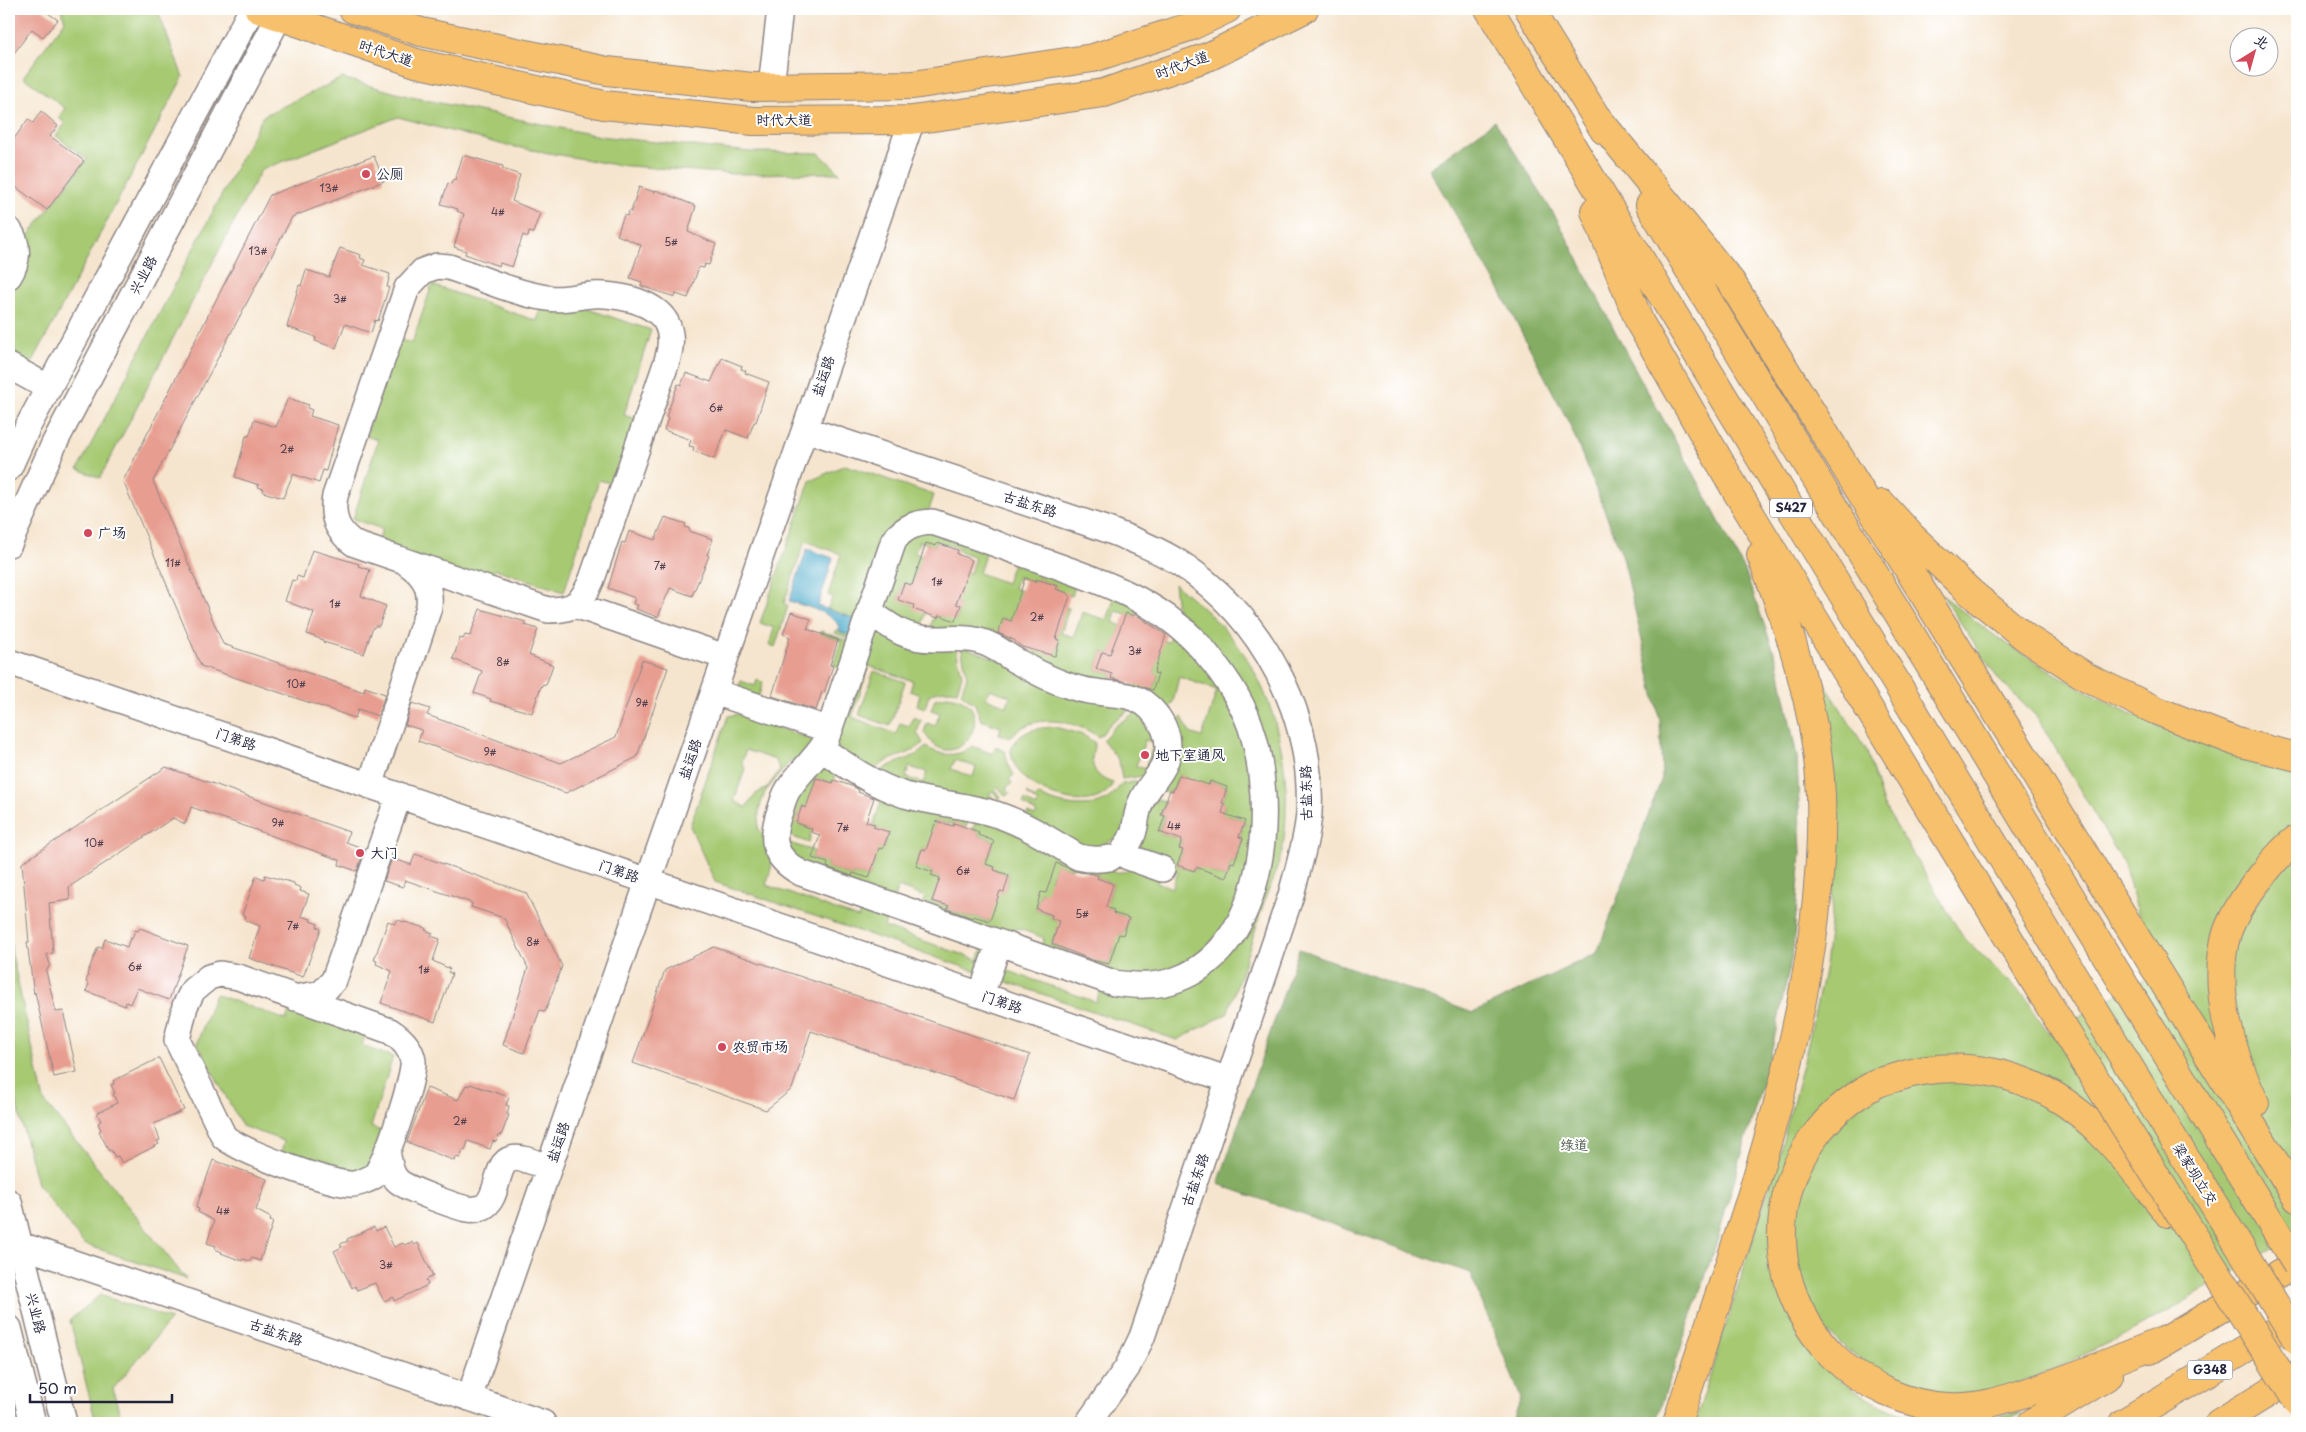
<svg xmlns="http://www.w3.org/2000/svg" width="2306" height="1432" font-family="'Playpen Sans','LXGW WenKai TC',sans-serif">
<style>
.green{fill:#a6c972;stroke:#647656;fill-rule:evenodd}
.forest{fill:#84ad64;stroke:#536850}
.water{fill:#49a8c8;stroke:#366582}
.building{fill:#e79d90}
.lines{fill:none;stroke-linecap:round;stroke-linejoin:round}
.minor-casing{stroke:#8c8484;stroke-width:28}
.major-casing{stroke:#8c8484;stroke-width:30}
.highway-casing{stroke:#8c8484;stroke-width:30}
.minor{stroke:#fff;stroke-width:25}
.major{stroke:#f7c06c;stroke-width:28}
.highway{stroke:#f7c06c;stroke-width:28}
.highway-bridge-casing{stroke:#8c8484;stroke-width:30;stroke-linecap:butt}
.highway-bridge{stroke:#f7c06c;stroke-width:28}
.poi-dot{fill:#d1495b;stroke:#fff;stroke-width:2}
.labels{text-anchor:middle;stroke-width:4;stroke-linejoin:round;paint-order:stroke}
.number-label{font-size:11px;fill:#534150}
.shield{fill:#fff;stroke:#646476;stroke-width:1}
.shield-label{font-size:12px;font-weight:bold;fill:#22223b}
.street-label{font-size:14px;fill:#22223b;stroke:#fff}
.poi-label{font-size:14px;fill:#22223b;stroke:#fff;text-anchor:start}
.park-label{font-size:14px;fill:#505c4e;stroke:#fff}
</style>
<rect width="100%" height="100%" fill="#fff"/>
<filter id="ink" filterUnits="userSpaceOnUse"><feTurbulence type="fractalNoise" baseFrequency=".02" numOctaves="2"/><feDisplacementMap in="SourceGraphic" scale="10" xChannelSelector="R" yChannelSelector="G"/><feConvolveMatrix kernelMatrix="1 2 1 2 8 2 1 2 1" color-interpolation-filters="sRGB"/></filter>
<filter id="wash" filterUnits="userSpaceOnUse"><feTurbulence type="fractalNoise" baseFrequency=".0096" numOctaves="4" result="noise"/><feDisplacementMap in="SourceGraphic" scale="20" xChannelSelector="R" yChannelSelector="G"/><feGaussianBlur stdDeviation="1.12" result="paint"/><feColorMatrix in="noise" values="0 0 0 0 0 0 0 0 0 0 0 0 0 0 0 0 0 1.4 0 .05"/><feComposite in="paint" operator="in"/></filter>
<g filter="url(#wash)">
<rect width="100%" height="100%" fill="#f6e5ce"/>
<!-- green -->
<path class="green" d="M61,9H157L183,77L31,365L9,354V286L22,244L87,159L56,136L65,124L59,117L65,108L23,77L65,21Z
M342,78L411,97L599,136L750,152L819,153L840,173L735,174L616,165L504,145L398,117L261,170L100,478L78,469L263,116Z
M432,285L537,321L545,295L651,330L624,415L636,419L616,485L599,480L564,592L495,569L490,582L377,545L382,529L353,519L378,440L366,436L397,339L412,343Z
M845,465L934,495L927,516L915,517L853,640L835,633L836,630L850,635L856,619L827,609L833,597L828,595L841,554L805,541L784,603L788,606L775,647L769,645L774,628L760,623L810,481Z
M918,529L988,546L979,573L1006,583L1015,557L1076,583L1072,596L1056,589L1057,586L1037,579L1035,582L1018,577L1014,588L1023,592L1011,621L1003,618L998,635L1014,640L1013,644L1024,648L1021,657L928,633L934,616L938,617L939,615L956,620L960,605L956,604L962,571L970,573L975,557L959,551L960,549L937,541L935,546L919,541L915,553L922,556L912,585L904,583L898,599L914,605L926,613L920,631L882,613L896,547Z
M1174,584C1201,605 1227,628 1246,657C1280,711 1293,782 1283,846C1280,864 1271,882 1265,899C1253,938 1240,976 1227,1014L1177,1040L998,979L1003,969L1096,1002L1102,986L1121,990L1232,947L1268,774L1178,618Z
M1116,593L1174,627L1172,631C1190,639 1203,658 1214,673C1239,708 1257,753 1259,796C1260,813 1258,831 1255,849C1245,910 1220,970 1151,981C1113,987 1074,965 1039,952L1044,938L1017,928L1012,942L920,909L925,897L898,887L893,900L808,870C794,864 783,856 780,840L814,851L812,858L828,863L827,867L852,876L853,873L869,878L875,861L867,858L869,852L863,849L873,852L875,846L883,849L889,833L873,827L884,791L917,801L965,809L969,816L966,827L936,821L931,837L939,840L937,846L943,849L933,846L931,852L922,849L916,866L933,872L932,875L948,881L946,887L938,884L932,901L949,906L948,910L972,918L973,916L989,921L995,904L987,901L990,894L993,895L995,887L997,890L1004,892L1009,875L994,870V867L980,862L982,856L988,858L994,841L978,835L979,832L972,830L979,815L1000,819L1084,863L1082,869L1073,866L1072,869L1056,864L1050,880L1058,883L1056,889L1062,893L1052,889L1050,895L1041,892L1036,909L1052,915L1051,918L1068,924L1066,930L1057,927L1052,944L1068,950L1067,953L1091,961L1093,959L1109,964L1115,947L1106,944L1109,937L1112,938L1115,930L1116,933L1123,935L1129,918L1113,913L1114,910L1100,905L1101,899L1108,901L1113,884L1097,878L1098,874L1088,871L1090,864L1101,861C1109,876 1128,876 1135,861L1161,870L1157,882L1172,888L1178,872L1136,857L1133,844C1142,829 1139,811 1149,796L1166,802L1161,814L1165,816L1159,832L1176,838L1180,830L1185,832L1179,848L1183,850L1177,865L1194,871L1197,865L1195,862L1203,864L1206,855L1205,862L1211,864L1209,872L1226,878L1231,862L1234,863L1243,839L1239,837L1245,821L1228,815L1225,823L1219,821L1217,827L1215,826L1217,820L1214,819L1215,817L1220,818L1225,805L1222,803L1227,787L1210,781L1207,789L1201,788L1198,798L1199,791L1193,789L1195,781L1179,775L1173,791L1170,790L1168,794L1156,788C1166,768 1177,755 1168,730L1174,726L1175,729L1178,728L1176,722L1182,717L1190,733L1202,737L1217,690L1179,677L1173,702L1167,711L1168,713L1161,715L1145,699L1129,692L1131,685L1136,687L1137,684L1153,689L1158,675L1154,673L1156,666L1142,660L1144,655L1146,656L1150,645L1158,648L1160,640L1168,642L1172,631L1155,623L1156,619L1136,613L1134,616L1116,611L1113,622L1122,626L1119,632L1126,635L1124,640L1119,639L1117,647L1123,649L1122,653L1112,650L1110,654L1102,652L1096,669L1112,674L1111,678L1123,682L1121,690H1118C1086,688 1060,680 1031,665L1029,660L1032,651L1037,653L1038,650L1055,655L1060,641L1056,639L1058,632L1043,626L1045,621L1048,622L1051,611L1059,614L1062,606L1069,608L1061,633L1074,637L1082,612L1107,620Z
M1942,595C1963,611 1984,629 2006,643C2096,702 2192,748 2297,771V1234C2227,1276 2158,1320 2083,1355C2048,1372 2009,1391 1970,1395C1963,1396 1954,1394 1947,1394C1899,1389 1863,1366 1829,1333L1808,1350C1856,1400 1906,1428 1978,1420C1993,1418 2008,1414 2023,1411L2003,1423H1695L1774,1173L1804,1061L1825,966L1832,907L1834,850V784L1829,732L1816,670L1866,749L1883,804L1963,937L2024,996L2049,1034L2167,966L2142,927L2124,864L2037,717L1999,680Z
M870,628L956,648L962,675L957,691C947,689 938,690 929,695L925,708L917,705L920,695L910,691L913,681L869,666L852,717L896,734L900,723L909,726L913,717L921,720L917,733L923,743C905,761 884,753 870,777L834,744Z
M821,631L853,643L843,669L833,665L841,641L820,633Z
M961,646L1132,708L1112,722L1099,737C1074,720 1032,711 1010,738L999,734L1001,727L981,720L975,704L961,693L967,676ZM989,689L1010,696L1007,706L986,698Z
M874,671L905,682L890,726L859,715Z
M757,680L763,682L758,699L738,688L741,681L755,686Z
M947,696C1007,702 955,786 924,732L927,723L935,726L940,713L931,710L935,699Z
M1139,710L1162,734L1149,775L1122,779L1119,761L1103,740L1115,726ZM1145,740L1154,743L1145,769L1136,766Z
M739,714L816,741L796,760H791L765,792L759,809L758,829C779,846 773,863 766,885L858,918L864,901L889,911L884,927L978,960L983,946L985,951L978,972L715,882L690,826L728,716ZM746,750L775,760L780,770L767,788L757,793L746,807L734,801L745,769L742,761Z
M1055,727L1083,735L1095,743C1089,762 1092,777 1113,783C1095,822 1011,790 1011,750C1019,730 1036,728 1055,727Z
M972,746L993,754L995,747L1005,751L1008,764L1014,775L1009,779L1012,783L1006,789L1010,793L1006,796L998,787L995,790L1001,797L999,799L993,791L989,793L994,799L987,808L877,774C892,760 912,762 926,747C941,756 958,758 972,746ZM955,760L976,767L973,777L951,769ZM909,767L927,772L923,783L906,777Z
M824,763L839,766L833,783L816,778L811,794L810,809L802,806L796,823L812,829L809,843L780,832L790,797Z
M1154,779C1149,787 1124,834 1118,837C1107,843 1104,840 1101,856L1026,816L1028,813L1035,816L1037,813L1023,804L1025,800L1036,807L1038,803L1026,793L1035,799L1038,795C1064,808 1104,815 1121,784Z
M9,930L12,955L44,1101L186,1279L84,1244L37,1184L9,1074Z
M215,994L286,1020L292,1004L367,1030L362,1046L393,1057L371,1127L386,1133L379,1156L355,1177L280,1156L284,1141L242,1126L197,1043Z
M100,1295L171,1319L113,1389L122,1423H96L70,1320Z"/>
<!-- forest -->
<path class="forest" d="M1495,121L1557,219L1629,358L1700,485L1745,571L1778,663L1797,757L1801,853L1793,951L1772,1049L1714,1251L1655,1423H1512L1521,1398L1470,1273L1218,1184L1299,949L1473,1013L1597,953L1662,778L1660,721L1623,557L1570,425L1498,287L1429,169Z"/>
<!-- water -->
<path class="water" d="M807,549L833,558L818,606L856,619L850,636L839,631C841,614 803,606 789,601Z"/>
<g id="blocks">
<!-- building -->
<path class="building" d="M9,9H42L58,20L43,37L32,29L9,60Z
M41,111L58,126L50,136L84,161L47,210L9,182V146L28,119L33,123Z
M463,155L503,166V169L520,175L512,201L540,213L533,233L529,232L528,237L523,235L512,267L500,263L499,266L465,254L466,251L454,247L464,214L457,211L458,209L441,204L448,183L451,184L453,179L455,180Z
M374,156L384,181L292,217L153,481L223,644L364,692L365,687L385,694L378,716L358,709L355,718L201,666L123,481L270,195Z
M639,187L655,192L656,190L696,206L688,232L716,244L709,265L705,264L704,268L699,267L688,298L676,294L675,297L641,286L642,282L630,278L641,245L617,235L624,215L627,216L629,211L631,212Z
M340,248L361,255L360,258L365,260L363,265L390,274L387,287H389L378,321L375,320L371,333L345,324L336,348L315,341L316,338L311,335L287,327L299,285L301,286L306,270L329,277Z
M722,358L742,366L741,369L746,371L745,373L769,382L756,422H754L748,438L726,430L714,459L693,451L694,447L689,446L691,440L664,430L668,418L666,417L678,384L681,385L686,373L711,382Z
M288,398L309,405L307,408L312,410L310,416L338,425L326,471L323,470L319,483L293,474L283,498L263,492L264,489L258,487L259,485L235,477L246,436H249L254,420L276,427Z
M665,517L686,524L685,527L690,529L689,531L713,539L707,555L709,556L692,596L670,588L658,617L636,609L638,605L633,604L635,598L608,588L622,542L625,543L629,531L655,540Z
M926,543L936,546L937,543L958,550L957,554L972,560L956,604L961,605L955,621L939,615L938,618L913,609L914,605L898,600L904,583L912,585Z
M312,550L359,564L358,566L370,570L361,596L386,606L379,626H375L372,630L364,654L323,642V640L307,634L314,612L285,601L292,580L296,581L297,576L303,578Z
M1025,578L1035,582L1036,579L1058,586L1056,589L1068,593L1070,596L1056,639L1060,640L1055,656L1022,647L1014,640L998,633L1003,618L1011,621Z
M480,609L526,622L525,625L538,629L529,655L553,665L546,685L543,684L540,689L532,713L490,701L491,699L474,693L482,671L453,659L460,638L463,639L465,635L470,636Z
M791,612L811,619L807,629L838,640L830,665L833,666L824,693L822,692L816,710L772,696L790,637L783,634Z
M1126,613L1134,616L1135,614L1166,635L1154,673L1158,674L1153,690L1111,678L1112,674L1096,669L1102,652L1110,654Z
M642,660L668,668L637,757L566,793L418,741L422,730L405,725L412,703L430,709L427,715L561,763L616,737Z
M166,767L349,832L346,842L365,849L357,871L339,865L340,860L191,807L185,824L173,818L69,887L70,900L49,903L53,953L47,954L50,965L46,971L56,1012L63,1011L77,1072L54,1077L35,992L34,994L27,942H29L22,863Z
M1179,775L1209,785L1210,781L1227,787L1222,803L1225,804L1222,813L1245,821L1239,837L1243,838L1234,863L1231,862L1226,878L1196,867L1194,871L1177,865L1183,850L1179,849L1182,840L1159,832L1165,816L1161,815L1170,790L1173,791Z
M816,778L833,783L834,780L854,787L859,790L858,792L874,798L866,822L875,824L873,827L889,832L883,849L879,848L869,878L853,873L852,876L827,867L828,863L812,858L820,835L811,832L812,829L796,823L802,806L806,808Z
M936,821L953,826L954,823L979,832L978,835L994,841L986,864L995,867L994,870L1009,875L1004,892L1000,891L990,921L973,916V918L947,909L949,906L932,901L940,878L931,875L933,872L916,866L922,849L926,850Z
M415,854L526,893L562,966L545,1012L540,1010L524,1053L503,1045L528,968L504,918L471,907L472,903L405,880L403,887L384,881L392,858L411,865Z
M1056,863L1075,871L1098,875L1097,878L1113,884L1106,907L1114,910L1113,913L1129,918L1123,935L1119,934L1109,964L1092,960L1052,944L1059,921L1051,918L1052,915L1036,909L1041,892L1046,893Z
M265,875L294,883V885L301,888L300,891L309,894L301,916L311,919L310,921L318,924L317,927L321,929L303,977L249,958L260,926L245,920L246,916L242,915L256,876L264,879Z
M397,920L426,928L425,930L433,933L431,936L440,939L433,961L450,969L448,972L452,974L435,1022L381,1003L392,971L376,964L377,961L374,960L388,921L395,924Z
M140,928L188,946L169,1000L137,988L130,1004L126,1002L125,1006L86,991L89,984L86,982L88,975L87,974L98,947L102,948L105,939L127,947L130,938L132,939L135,930L138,931Z
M714,947L1030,1055L1014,1100L811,1031L792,1089L766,1110L633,1063L665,970Z
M159,1058L184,1110L154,1124L160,1140L157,1141L159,1144L122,1163L118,1156L115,1157L111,1150L109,1151L99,1131L101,1130L98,1123L101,1121L97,1113L117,1103L113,1094L115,1093L111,1085L114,1084L113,1081Z
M470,1084L509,1097L506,1105L509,1106L507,1114L509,1115L501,1136L499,1135L496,1142L493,1141L490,1149L468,1141L465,1151L463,1150L460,1158L456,1157L455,1161L407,1142L427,1088L458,1100L466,1085L469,1086Z
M213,1160L267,1179L256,1210L271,1218L270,1221L273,1222L260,1261L252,1258L250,1261L243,1259L242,1261L221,1253L222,1252L215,1249L216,1246L207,1243L214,1221L198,1212L199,1209L196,1208Z
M374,1227L376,1231L384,1227L394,1247L403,1243L404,1245L412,1242L414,1245L418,1243L433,1276L426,1280L428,1285L394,1301L393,1297L384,1301L375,1283L357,1290L355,1286L352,1288L334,1251L342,1247L340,1244L348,1241L347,1239Z"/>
</g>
</g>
<g filter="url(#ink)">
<use href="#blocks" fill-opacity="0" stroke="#8c8484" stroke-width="1"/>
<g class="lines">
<defs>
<path id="minor" d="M771,87L780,9
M9,230C20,245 18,262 9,276
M437,266L449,267C481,278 514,293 547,298C563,301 577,296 592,295C605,294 617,296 630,299C666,309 678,329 666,364L592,579C582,603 575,610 548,610L355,544C337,532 331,517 335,496L407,288L423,271Z
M9,366L49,388
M805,429L1105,529C1131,539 1158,549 1181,564C1263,618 1314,715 1309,813C1307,841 1298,868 1291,895L1142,1337L1127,1368L1088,1423
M9,468L27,428L252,9
M932,522C965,532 998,545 1032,557C1091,578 1152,596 1197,643C1219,667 1239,695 1250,725C1277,803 1268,945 1178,979C1157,987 1136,986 1114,983L801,873C771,857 770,837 781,808C783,801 785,793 790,787C800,772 814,760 824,745L894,540C905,527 915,523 932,522Z
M9,544L55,442L283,9
M575,605L725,657
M869,611C893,629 907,640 938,639C951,639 966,637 979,641C992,644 1002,652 1013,659C1029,668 1046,678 1064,684C1074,688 1086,691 1097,692C1114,695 1129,693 1144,703C1155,711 1164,724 1167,737C1173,769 1151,778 1141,802C1133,820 1139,830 1125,848
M9,662L1229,1080
M714,692L830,730
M822,749C848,767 874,785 905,795C936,804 970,805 1001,816C1029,826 1053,842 1078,857C1090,860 1098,860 1110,858
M370,786L429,607C431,587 424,575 408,564
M1128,857L1162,869
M220,974L238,977L390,1031C401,1038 411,1048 413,1061C415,1076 385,1168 374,1176C368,1180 356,1185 349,1184C323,1181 244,1153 224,1137L177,1040L185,1006L193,990L209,977Z
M981,995L999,943
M295,998L322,993L334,980L399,795
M387,1151C389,1160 390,1173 397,1180C404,1188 456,1207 468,1209C473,1210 478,1209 483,1207C500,1198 494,1164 511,1159C523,1156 538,1164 548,1168
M9,1202L64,1423
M9,1241L543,1423
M9,1328L33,1423
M469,1398L912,120"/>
<path id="major" d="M259,9L416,63L604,105L753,121L912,120L1104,93L1210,56L1304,9
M353,9L421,32L607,71L752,87L913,85L1093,58L1189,27L1227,9"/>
<path id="highway" d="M1489,9L2093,1008
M1529,9L1604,130
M1594,114L1731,282L2297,1198
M1650,205L2126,988
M1595,211L1640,323L1737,492L2062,1026
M1882,504L1913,538L1970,592L2025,637L2088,678L2155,710L2237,742L2297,757
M2255,1103C2232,1056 2211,985 2227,933C2234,913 2247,894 2260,878C2271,864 2283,849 2297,839
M2165,1340C2124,1357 2082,1374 2040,1388C2010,1398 1980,1409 1949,1407C1908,1406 1862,1385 1833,1356C1751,1272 1770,1142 1874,1085C1881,1081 1890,1079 1898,1077C1949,1060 2006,1069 2053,1095C2100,1122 2134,1170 2168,1213
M2150,1350L2297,1263
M1677,1423C1741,1224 1827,1006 1821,795C1818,715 1790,629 1761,555
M2032,1423L2109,1375
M2123,1423L2297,1318
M2219,1423L2297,1375"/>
</defs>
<!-- minor casing -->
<use href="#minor" class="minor-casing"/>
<!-- major casing -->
<use href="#major" class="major-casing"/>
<!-- highway casing -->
<use href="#highway" class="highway-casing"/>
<!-- minor -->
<use href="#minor" class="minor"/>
<!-- major -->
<use href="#major" class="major"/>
<!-- highway -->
<use href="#highway" class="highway"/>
<defs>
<path id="highway-bridge" d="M2126,988L2297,1265
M2093,1008L2297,1340
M2062,1026L2297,1401"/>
</defs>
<!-- highway-bridge casing -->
<use href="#highway-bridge" class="highway-bridge-casing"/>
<!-- highway-bridge -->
<use href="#highway-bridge" class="highway-bridge"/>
</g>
</g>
<!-- markers -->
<g class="poi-dot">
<circle cx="366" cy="174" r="5"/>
<circle cx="88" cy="533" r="5"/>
<circle cx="1145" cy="755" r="5"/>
<circle cx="360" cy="853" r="5"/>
<circle cx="722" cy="1047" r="5"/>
</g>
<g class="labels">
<!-- number labels -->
<g class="number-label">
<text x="329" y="192">13#</text>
<text x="498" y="216">4#</text>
<text x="671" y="246">5#</text>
<text x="258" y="255">13#</text>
<text x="340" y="303">3#</text>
<text x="716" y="412">6#</text>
<text x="287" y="453">2#</text>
<text x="173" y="567">11#</text>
<text x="660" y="570">7#</text>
<text x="937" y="586">1#</text>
<text x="335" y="608">1#</text>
<text x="1037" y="621">2#</text>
<text x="1135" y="655">3#</text>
<text x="503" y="666">8#</text>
<text x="296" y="688">10#</text>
<text x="642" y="707">9#</text>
<text x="490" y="756">9#</text>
<text x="278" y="827">9#</text>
<text x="1174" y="830">4#</text>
<text x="843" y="832">7#</text>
<text x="94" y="847">10#</text>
<text x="963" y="875">6#</text>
<text x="1082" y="918">5#</text>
<text x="293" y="930">7#</text>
<text x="533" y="946">8#</text>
<text x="135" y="971">6#</text>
<text x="424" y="974">1#</text>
<text x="460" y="1125">2#</text>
<text x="223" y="1215">4#</text>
<text x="386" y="1269">3#</text>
</g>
<!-- shield labels -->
<g class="shield">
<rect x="1770" y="498.5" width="42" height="19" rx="4"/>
<rect x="2187.5" y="1360.5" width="45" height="19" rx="4"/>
</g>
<g class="shield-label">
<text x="1791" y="512">S427</text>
<text x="2210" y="1374">G348</text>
</g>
<!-- street labels -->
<g class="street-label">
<text transform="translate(386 53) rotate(18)" y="5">时代大道</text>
<text transform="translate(1182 65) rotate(-20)" y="5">时代大道</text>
<text x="784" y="125">时代大道</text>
<text transform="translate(143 275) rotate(-62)" y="5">兴业路</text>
<text transform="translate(823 376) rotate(-71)" y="5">盐运路</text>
<text transform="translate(1030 504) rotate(18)" y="5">古盐东路</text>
<text transform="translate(236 739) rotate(19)" y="5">门第路</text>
<text transform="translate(690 759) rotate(-71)" y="5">盐运路</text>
<text transform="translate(1306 793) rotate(-91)" y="5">古盐东路</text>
<text transform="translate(619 871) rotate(19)" y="5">门第路</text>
<text transform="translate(1002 1002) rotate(19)" y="5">门第路</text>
<text transform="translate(558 1142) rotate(-71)" y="5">盐运路</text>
<text transform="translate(2195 1174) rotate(58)" y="5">梁家坝立交</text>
<text transform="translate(1195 1180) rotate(-71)" y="5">古盐东路</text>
<text transform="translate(36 1313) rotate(76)" y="5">兴业路</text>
<text transform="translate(276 1332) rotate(19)" y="5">古盐东路</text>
</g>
<!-- poi labels -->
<g class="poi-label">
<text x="376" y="179">公厕</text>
<text x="98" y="538">广场</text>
<text x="1155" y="760">地下室通风</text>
<text x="370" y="858">大门</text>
<text x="732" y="1052">农贸市场</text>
</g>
<!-- park labels -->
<g class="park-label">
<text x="1574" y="1150">绿道</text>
</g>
</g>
<!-- margin -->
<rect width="2306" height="1432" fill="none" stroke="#fff" stroke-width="30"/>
<!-- north arrow -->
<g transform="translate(2254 52) rotate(37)"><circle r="24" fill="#ffffff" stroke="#a7a7b1"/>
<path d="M0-4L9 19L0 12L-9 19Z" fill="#d1495b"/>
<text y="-8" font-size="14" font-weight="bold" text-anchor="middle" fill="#22223b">北</text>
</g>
<!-- scale -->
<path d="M30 1394v8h142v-8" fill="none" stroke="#22223b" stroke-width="2.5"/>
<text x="38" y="1394" font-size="15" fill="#22223b" stroke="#ffffff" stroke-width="4" paint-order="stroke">50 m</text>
</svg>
